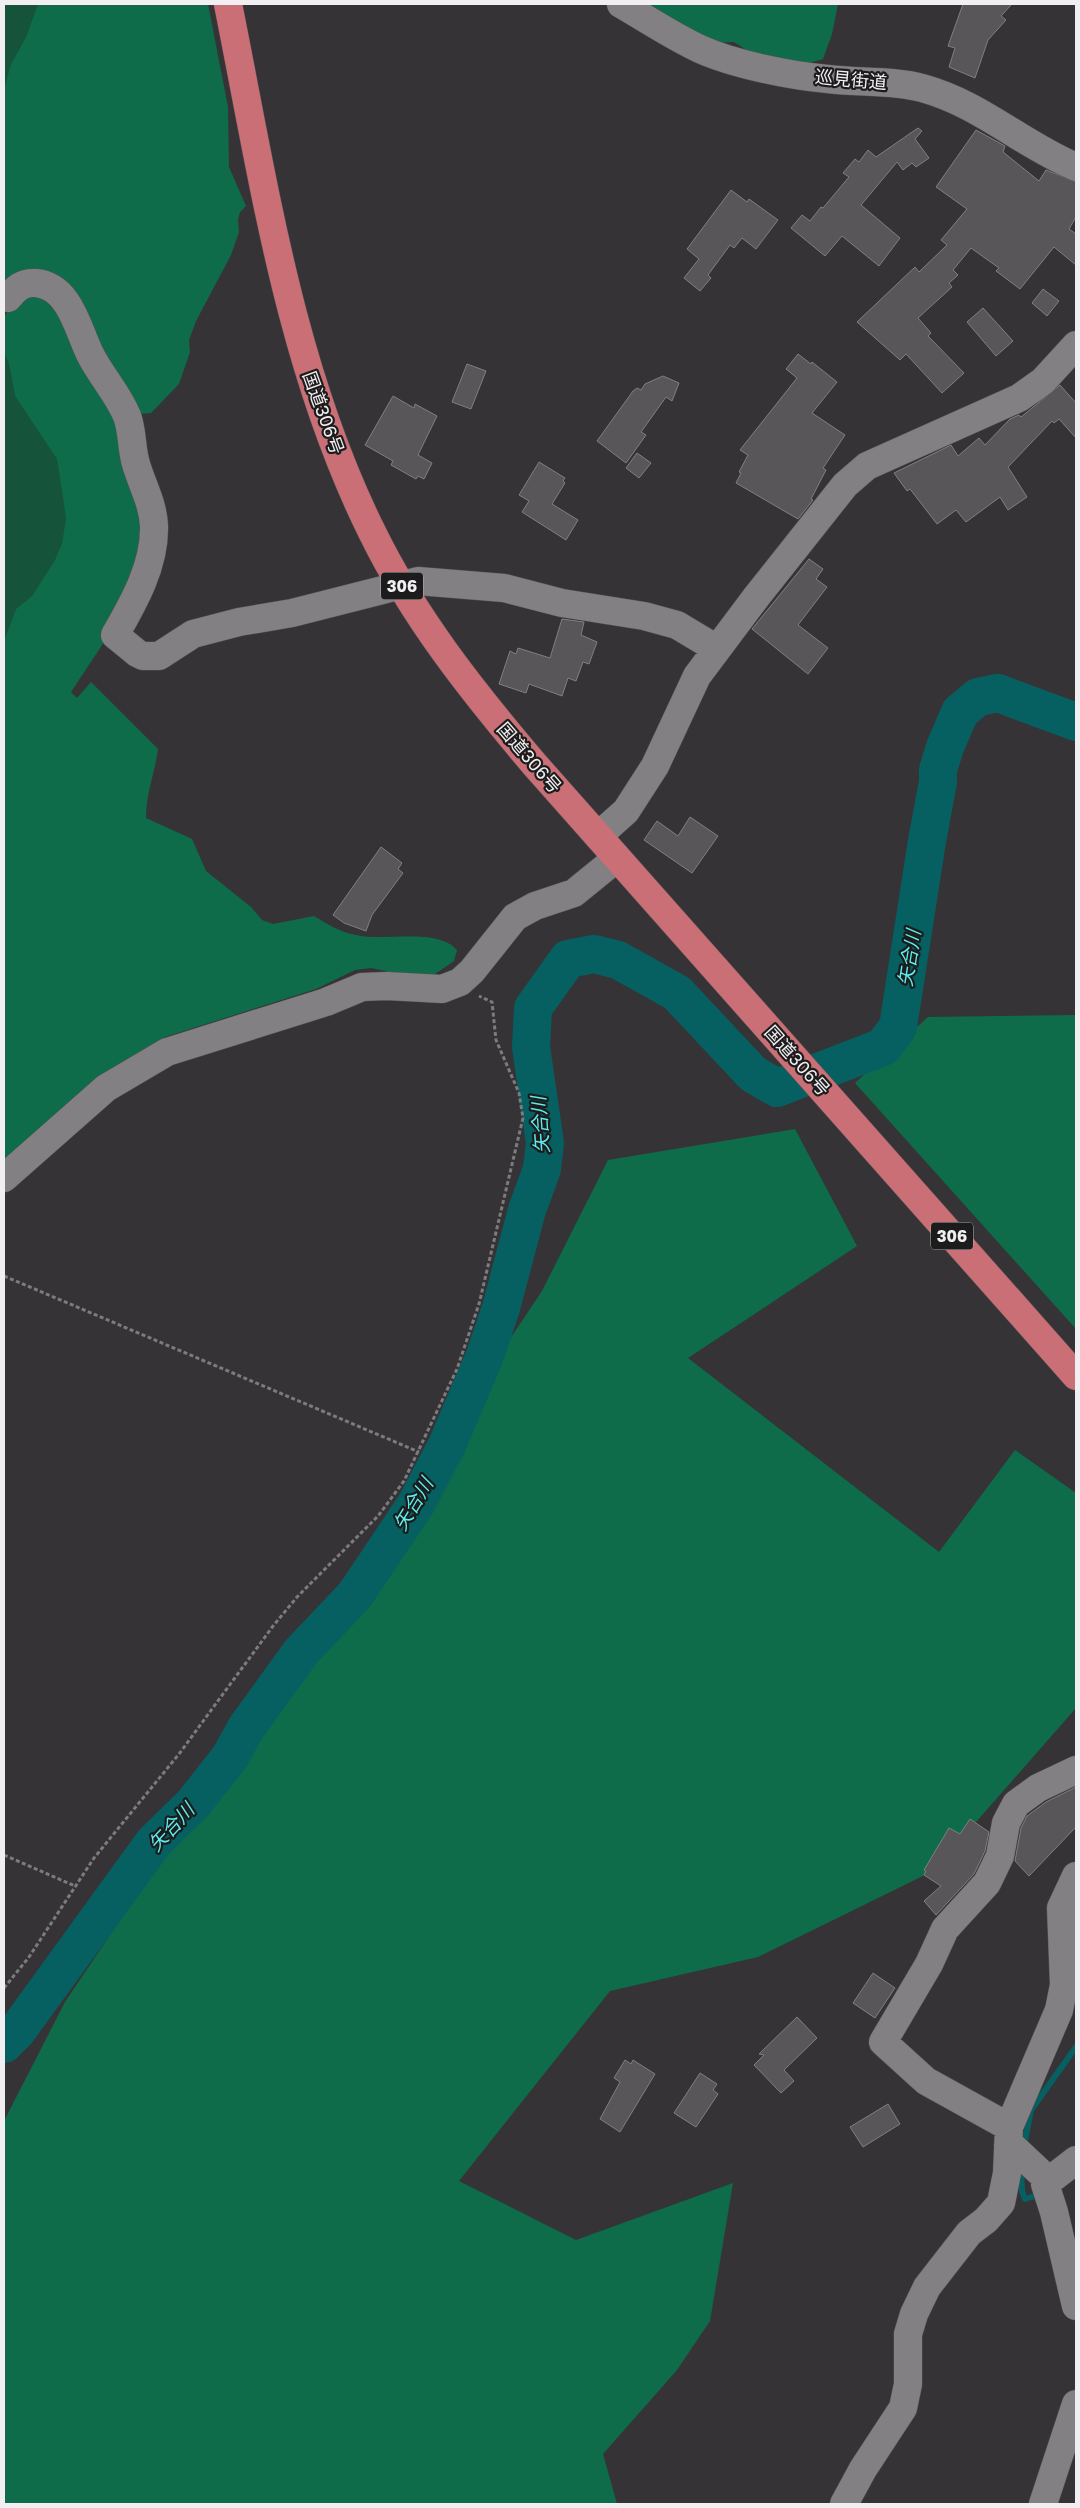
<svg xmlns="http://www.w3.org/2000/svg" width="1080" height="2508" font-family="'Golos Text','Noto Sans JP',sans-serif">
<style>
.green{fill:#15543b}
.forest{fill:#0e6c4b}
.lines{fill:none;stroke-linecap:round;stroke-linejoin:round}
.stream{stroke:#066061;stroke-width:6}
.river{stroke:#066061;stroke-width:38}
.building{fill:#59565a;stroke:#827e82}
.minor-casing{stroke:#555255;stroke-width:29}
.highway-casing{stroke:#555255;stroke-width:29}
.path{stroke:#7d7b7e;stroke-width:3;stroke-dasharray:4 2.5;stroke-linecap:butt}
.minor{stroke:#838083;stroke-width:28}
.highway{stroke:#ca6f76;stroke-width:28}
.labels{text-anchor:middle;stroke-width:4.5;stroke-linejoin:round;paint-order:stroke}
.shield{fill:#1d1c1d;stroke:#b1b0b1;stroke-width:1}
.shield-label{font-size:16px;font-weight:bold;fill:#f1eff1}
.street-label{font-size:18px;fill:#f1eff1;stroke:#1d1c1d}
.water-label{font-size:19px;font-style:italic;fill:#5dedef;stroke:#1d1c1d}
</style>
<rect width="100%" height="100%" fill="#363337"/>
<!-- green -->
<path class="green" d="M4,4H38L26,37L11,64L4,118Z
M4,353L9,364L15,396L57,458L66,518L62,543L55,560L32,596L16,609L4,641Z"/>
<!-- forest -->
<path class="forest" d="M38,4H208L228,107L229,167L246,206L240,212L238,220L239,232L231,255L196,321L189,340L190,352L179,384L151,413L139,414L67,294L4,295V90L11,64L26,37Z
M632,4H838L832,34L823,59L809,63L753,54L734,42L704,43Z
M45,291L116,408L147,550L122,615L71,692L77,698L91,682L158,749C155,773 146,793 146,818L192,839L206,871L251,907L262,920L273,924L314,916C327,924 340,932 356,935C384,942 437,927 457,950L454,961L432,976L395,980L386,971L371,968L355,970L316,989L165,1037L4,1168V641L16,609L32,596L55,560L62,543L66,518L57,459L15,396L9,364L4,353V318L12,301Z
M1076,1015V1329L855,1083L928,1017Z
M795,1129L857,1246L688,1358L939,1552L1015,1450L1076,1493V1708L933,1871L758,1957L610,1991L459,2181L576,2240L733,2183L710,2321L677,2370L603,2454L617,2504H4V2121L65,2002L542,1291L608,1160Z"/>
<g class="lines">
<!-- stream -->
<path class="stream" d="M1024,2146L1031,2110L1076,2047
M1021,2166L1022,2191L1025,2199L1041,2194"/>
<!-- river -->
<path class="river" d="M4,2044L17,2031L154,1842L193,1804L230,1757L246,1728L301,1652L355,1595L416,1504L447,1445L484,1358L501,1308L527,1210L542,1169L545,1143L531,1047L533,1008L568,959L594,954L618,960L677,993L753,1074L777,1088L883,1047L898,1027L927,841L938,782V770L945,747L960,712L978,697L998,693L1076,722"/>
</g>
<!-- building -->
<path class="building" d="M963,4H1012L1001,16L1006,20L988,40L975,78L949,67L955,48L948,46Z
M918,128L922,131L915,139L929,158L916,167L912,163L903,170L897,162L861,205L900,238L879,266L842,236L825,256L791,228L802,215L810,221L821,207L823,208L849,177L843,173L855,159L859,162L868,150L876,157Z
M976,130L1005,146L1003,152L1039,181L1046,170L1076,182V217L1069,229L1076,234V265L1054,247L1020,289L996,271L999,268L971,248L953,270L958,275L949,283L952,287L918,318L931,333L928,336L964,373L942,393L906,354L900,360L857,322L915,267L919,272L947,245L941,240L967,209L936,187Z
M731,190L747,202L749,199L778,220L756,249L742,238L734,248L730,245L708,275L711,278L700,291L684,278L699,259L687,249Z
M1043,289L1059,301L1047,316L1032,303Z
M983,308L1013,341L996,356L967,322Z
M798,354L811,364L812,362L837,382L812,413L845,435L823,468L826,470L811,499L813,500L798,519L736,483L741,473L739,472L748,455L740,450L797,378L786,369Z
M467,364L486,371L471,409L452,402Z
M663,376L679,383L672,401L666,397L641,432L646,435L626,463L597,441L633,391L637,388L641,390L645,384Z
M1060,385L1076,403V438L1059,419L1054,423L1052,421L1008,467L1027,497L1008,510L1000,497L966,522L956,510L937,524L910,489L907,491L894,473L951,445L958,456L979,438L985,445L1010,419L1019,415L1021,417Z
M393,396L414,408L415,404L437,416L418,455L432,463L424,479L418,476L416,479L391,465L393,461L365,445Z
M637,453L651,463L639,478L626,468Z
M539,462L565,478L563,481L565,483L552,504L578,520L566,540L522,512L529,501L519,495Z
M809,559L823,569L816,579L827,587L798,625L828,648L808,674L752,629Z
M562,619L584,622L581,635L597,642L589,664L583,662L576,681L568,678L562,696L529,684L526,693L499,684L510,651L516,654L518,648L550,658Z
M690,817L718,836L692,873L644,840L657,821L678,836Z
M381,847L402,863L398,869L403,873L372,915L366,931L344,923L333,915Z
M1076,1787V1827L1029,1876L1015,1861L1021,1828L1027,1816L1046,1802Z
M970,1819L989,1832L985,1851L974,1874L936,1915L924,1901L941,1886L924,1875L926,1871L924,1870L949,1828L960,1834Z
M873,1973L895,1988L875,2018L853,2003Z
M797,2017L817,2038L784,2070L794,2081L781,2093L754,2065L764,2055L759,2054Z
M625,2060L631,2064L633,2060L655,2074L620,2132L600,2119L620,2082L614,2078Z
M700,2073L717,2084L713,2090L718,2094L696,2127L674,2113Z
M888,2104L900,2124L863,2147L850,2127Z"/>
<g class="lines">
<defs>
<path id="minor" d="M621,4C647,19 672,36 700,49C733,64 791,76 828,79C859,83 892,80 922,88C981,104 1021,144 1076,167
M8,298C16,288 23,282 36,283C70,286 78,330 90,354C101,376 118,394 127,416C133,432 131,448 136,464C142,485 153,503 154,526C155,565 134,602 115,635L137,653L143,656H159L193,634L239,622L292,613L418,581L504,588L562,603L644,616L677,625L717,649
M598,836L626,811L655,766L697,676L757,596L845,485L867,466L1019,398L1043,381L1076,345
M4,1178L106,1088L167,1052L326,1002L362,987L387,986L442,989L460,982L472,971L515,917L535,906L574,893L617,858
M1009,2127L926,2081L883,2042L929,1964L945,1929L987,1883L1000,1856L1006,1823L1016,1804L1038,1788L1076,1770
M1008,2146L1014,2148L1046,2178L1045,2184L1054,2212L1076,2306
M1046,2178L1054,2177L1076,2160
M844,2504L863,2469L903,2408L908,2384V2334L914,2314L927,2287L969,2233L986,2220L1001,2203L1007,2173L1009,2127L1059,2010L1064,1985L1061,1908L1076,1876
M1043,2504L1076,2404"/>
<path id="highway" d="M228,4C264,183 290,367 372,532C414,618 473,692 535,765L1076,1376"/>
</defs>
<!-- minor casing -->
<use href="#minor" class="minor-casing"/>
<!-- highway casing -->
<use href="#highway" class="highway-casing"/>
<!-- path -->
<path class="path" d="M4,1276L419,1452
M4,1855L75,1886
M4,1988L29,1957L94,1858L179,1754L273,1626L297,1597L378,1516L404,1481L457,1369L479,1304L523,1118L519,1093L496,1040L492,1002L479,996"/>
<!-- minor -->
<use href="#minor" class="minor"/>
<!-- highway -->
<use href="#highway" class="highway"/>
</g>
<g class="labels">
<!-- shield labels -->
<g class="shield">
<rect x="381" y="572.5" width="42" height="27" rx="4"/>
<rect x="931" y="1222.5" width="42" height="27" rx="4"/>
</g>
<g class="shield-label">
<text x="402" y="592">306</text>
<text x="952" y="1242">306</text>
</g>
<!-- street labels -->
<g class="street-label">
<text transform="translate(851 80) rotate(5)" y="6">巡見街道</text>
<text transform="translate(323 413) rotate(70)" y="6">国道306号</text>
<text transform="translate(529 758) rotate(49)" y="6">国道306号</text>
<text transform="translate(797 1061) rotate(48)" y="6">国道306号</text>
</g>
<!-- water labels -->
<g class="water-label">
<text transform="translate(909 958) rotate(-81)" y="7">矢合川</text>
<text transform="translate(540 1125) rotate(-94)" y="7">矢合川</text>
<text transform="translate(413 1504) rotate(-59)" y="7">矢合川</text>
<text transform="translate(171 1827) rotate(-47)" y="7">矢合川</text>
</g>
</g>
<!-- border -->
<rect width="1080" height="2508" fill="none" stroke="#f1eff1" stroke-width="10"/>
</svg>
